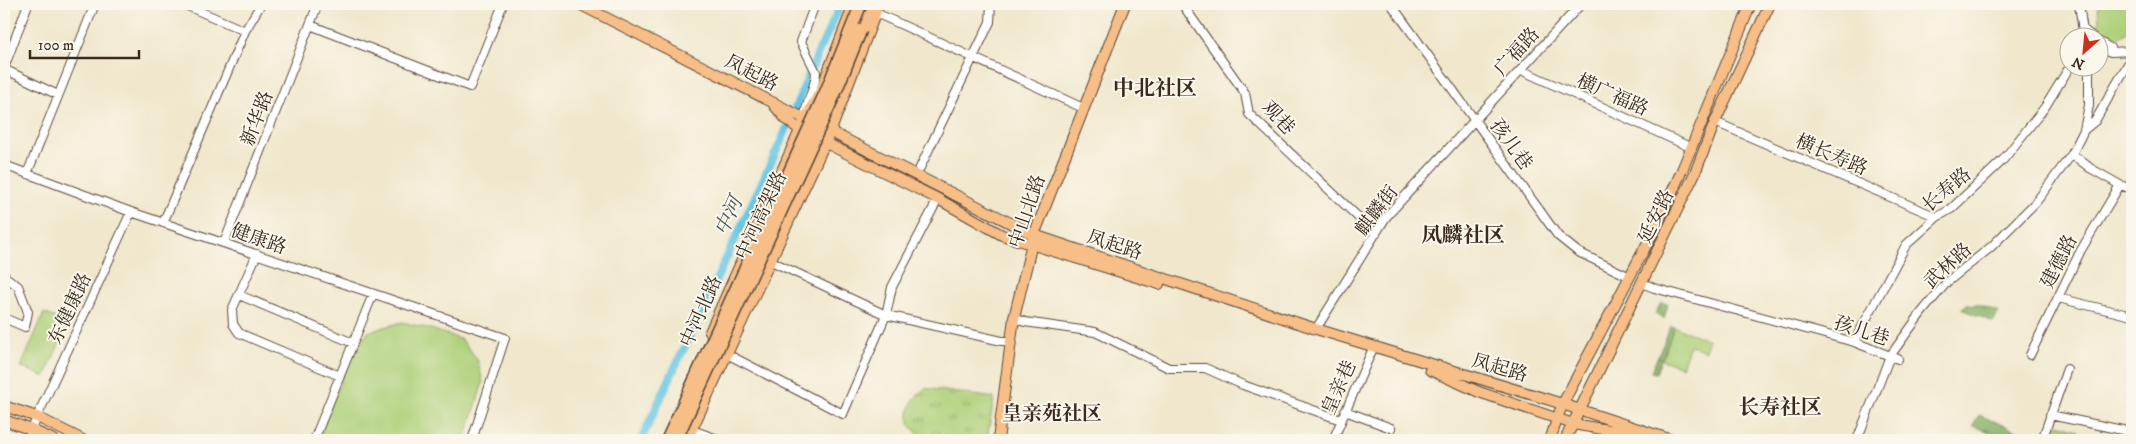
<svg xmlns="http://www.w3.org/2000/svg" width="2136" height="444" font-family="'IM FELL DW Pica','Noto Serif SC',serif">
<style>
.grass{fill:#aed079;stroke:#747d4c}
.forest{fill:url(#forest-firs);stroke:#626e44}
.park{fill:url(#park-tufts);stroke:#747d4c}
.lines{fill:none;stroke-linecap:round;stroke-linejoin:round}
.canal{stroke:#64c5e2;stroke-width:8}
.minor-casing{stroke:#564638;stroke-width:10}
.major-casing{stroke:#564638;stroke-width:12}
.highway-casing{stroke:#564638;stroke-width:14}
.minor{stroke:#fff;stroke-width:8}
.major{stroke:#f7be87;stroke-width:10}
.highway{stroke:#f7be87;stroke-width:11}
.highway-bridge-casing{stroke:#564638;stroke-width:14;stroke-linecap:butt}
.highway-bridge{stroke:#f7be87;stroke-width:11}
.labels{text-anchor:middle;stroke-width:4;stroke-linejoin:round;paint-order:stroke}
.street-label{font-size:19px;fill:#3b2a1e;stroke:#fbf7ec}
.water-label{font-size:20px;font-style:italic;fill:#475859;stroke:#fbf7ec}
.neighbourhood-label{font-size:20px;font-weight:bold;fill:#3b2a1e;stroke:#fbf7ec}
.quarter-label{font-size:21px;font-weight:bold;fill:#3b2a1e;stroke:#fbf7ec}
</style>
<defs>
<pattern id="forest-firs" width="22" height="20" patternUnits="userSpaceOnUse" patternTransform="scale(1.25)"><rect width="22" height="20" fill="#8ab269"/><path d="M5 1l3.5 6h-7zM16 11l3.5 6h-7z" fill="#729156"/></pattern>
<pattern id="park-tufts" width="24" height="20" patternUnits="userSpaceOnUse" patternTransform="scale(1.25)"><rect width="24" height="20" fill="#aed079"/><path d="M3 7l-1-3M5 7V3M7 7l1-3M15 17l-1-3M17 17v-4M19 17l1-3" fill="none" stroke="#8fa963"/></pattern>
</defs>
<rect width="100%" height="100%" fill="#fbf7ec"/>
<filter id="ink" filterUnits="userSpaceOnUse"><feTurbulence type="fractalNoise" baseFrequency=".02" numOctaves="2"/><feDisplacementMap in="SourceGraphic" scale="10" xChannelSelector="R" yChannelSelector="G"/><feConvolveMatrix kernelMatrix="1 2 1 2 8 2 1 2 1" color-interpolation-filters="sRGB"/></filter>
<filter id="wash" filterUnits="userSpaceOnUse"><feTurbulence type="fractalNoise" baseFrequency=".0096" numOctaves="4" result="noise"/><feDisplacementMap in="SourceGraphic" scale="20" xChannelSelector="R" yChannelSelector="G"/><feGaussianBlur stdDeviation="1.12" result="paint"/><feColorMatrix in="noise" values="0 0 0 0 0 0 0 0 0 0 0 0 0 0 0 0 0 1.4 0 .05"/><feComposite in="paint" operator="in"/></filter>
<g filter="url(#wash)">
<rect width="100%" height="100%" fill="#f0e7cc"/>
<!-- grass -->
<path class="grass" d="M2098,4H2132V29L2118,38L2099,29Z
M44,313L68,323L45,377L21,367Z
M402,322L434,330L462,340L477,359L483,382L465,440H318L352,352L368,332Z
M1674,327L1709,340L1705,351L1690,345L1682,367L1662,360Z
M2058,424L2078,430L2079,440H2050L2054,427Z"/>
<!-- forest -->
<path class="forest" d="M1661,303L1668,304L1664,319L1655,314Z
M1969,303L1972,306L1976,304L1999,312L1993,322L1961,309Z
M1671,326L1674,327L1656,373L1651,372Z
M1979,415L2025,434L2028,440H2012L1973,426Z"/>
<!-- park -->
<path class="park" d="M925,388L994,398L987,440H945L919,435L909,424C908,405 911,401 925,388Z"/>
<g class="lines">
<!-- canal -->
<path class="canal" d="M641,440L783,137L818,53L841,4"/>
</g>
</g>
<g filter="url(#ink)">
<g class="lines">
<defs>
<path id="minor" d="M183,4L245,31
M1182,4L1245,93L1249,114L1376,234
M1391,4L1558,236L1578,252L1630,277
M2079,4L2084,38
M876,13L1083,108
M310,25L470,87L503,4
M2083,29L2094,38
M2098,41L2110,48
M2098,48L2111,52L2132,51
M4,68L28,4
M4,69L58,95
M1521,70L1692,148
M805,116C806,101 816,87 816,72L801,42L815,4
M1715,122L1937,217
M2084,130L2095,121L2132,57
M2072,154L2090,168L2120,185L2132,189
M4,165L131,212L505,338L472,440
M27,174L95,4
M917,174L990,22L991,4
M163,223L245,31L261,4
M224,243L318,4
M257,254L232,310L233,324L239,333L340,376
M771,261L886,315L1002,341H1011
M4,276L18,286L28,312L25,327L4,318
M1642,283L1654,288L1854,342L1898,359
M239,295L353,343
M2058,298L2132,316
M1014,318L1025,322L1095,332L1169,368H1205L1243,385L1341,420
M1316,329L1386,217L1581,4
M1854,342L1906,245L1937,217L1951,209L2003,160L2045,107L2069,68
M727,354L843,414L886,315L892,287L938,199
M2030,355L2081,250L2120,185
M1345,411L1391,428
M2050,415L2132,432
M692,430L720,440
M28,440L37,417L131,212
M314,440L373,294
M1333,440L1374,346
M1857,440L1890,356L1922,312L1947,282L1991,247L2036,202L2072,154L2084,130L2089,105V68
M2042,440L2067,369"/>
<path id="major" d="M579,4L1034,235L1316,329L1553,401L1672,440
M774,105L786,119L800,130L938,199L1002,235L1159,284
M710,332L805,119L821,90L854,4
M1430,370L1479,392L1573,424L1620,432L1647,440
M4,406L37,417L83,440
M4,420L32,430L54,440
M687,440L831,130L877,9
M998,440L1014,318L1034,235L1125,4
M1550,440L1562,405L1657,225L1682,170L1751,4
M1565,440L1695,173L1715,122L1770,4"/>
<path id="highway" d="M861,30L876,4"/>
</defs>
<!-- minor casing -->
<use href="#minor" class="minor-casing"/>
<!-- major casing -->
<use href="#major" class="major-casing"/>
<!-- highway casing -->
<use href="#highway" class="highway-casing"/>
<!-- minor -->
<use href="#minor" class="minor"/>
<!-- major -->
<use href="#major" class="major"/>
<!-- highway -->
<use href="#highway" class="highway"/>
<defs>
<path id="highway-bridge" d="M667,440L826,91L861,4
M676,440L834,96L861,30"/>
</defs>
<!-- highway-bridge casing -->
<use href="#highway-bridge" class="highway-bridge-casing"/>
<!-- highway-bridge -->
<use href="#highway-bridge" class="highway-bridge"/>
</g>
</g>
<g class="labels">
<!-- street labels -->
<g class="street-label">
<text transform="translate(1516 51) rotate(-48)" y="7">广福路</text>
<text transform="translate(752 72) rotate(27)" y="7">凤起路</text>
<text transform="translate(1613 94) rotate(24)" y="7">横广福路</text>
<text transform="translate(1279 117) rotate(47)" y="7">观巷</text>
<text transform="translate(256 118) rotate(-69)" y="7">新华路</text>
<text transform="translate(1512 144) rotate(54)" y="7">孩儿巷</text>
<text transform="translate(1832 154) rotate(23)" y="7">横长寿路</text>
<text transform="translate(1946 189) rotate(-40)" y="7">长寿路</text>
<text transform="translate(1376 210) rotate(-53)" y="7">麒麟街</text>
<text transform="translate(1026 211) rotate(-71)" y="7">中山北路</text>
<text transform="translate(760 215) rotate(-65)" y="7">中河高架路</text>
<text transform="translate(1655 216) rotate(-64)" y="7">延安路</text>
<text transform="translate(259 238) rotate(19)" y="7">健康路</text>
<text transform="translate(1115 244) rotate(18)" y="7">凤起路</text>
<text transform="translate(2058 261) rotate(-63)" y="7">建德路</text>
<text transform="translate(1947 265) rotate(-43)" y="7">武林路</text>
<text transform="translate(69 308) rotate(-65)" y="7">东健康路</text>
<text transform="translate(700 311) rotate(-66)" y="7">中河北路</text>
<text transform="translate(1862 330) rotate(18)" y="7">孩儿巷</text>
<text transform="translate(1500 367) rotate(16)" y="7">凤起路</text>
<text transform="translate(1338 387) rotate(-66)" y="7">皇亲巷</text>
</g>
<!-- water labels -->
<g class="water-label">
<text transform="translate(728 216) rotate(-65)" y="7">中河</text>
</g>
<!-- neighbourhood labels -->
<g class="neighbourhood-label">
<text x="1052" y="420">皇亲苑社区</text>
</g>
<!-- quarter labels -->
<g class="quarter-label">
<text x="1155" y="95">中北社区</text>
<text x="1463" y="242">凤麟社区</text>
<text x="1780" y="414">长寿社区</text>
</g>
</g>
<!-- margin -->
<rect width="2136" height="444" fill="none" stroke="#fbf7ec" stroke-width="20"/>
<!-- north arrow -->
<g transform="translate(2084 52) rotate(207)"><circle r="24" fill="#fbf7ec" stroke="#aea59a"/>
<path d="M0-4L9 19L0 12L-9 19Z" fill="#c8321e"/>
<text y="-8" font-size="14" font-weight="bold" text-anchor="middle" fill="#3b2a1e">N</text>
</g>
<!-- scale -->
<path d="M30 50v8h109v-8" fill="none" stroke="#3b2a1e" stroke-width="2.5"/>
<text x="38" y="50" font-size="15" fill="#3b2a1e" stroke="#fbf7ec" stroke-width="4" paint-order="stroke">100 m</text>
</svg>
